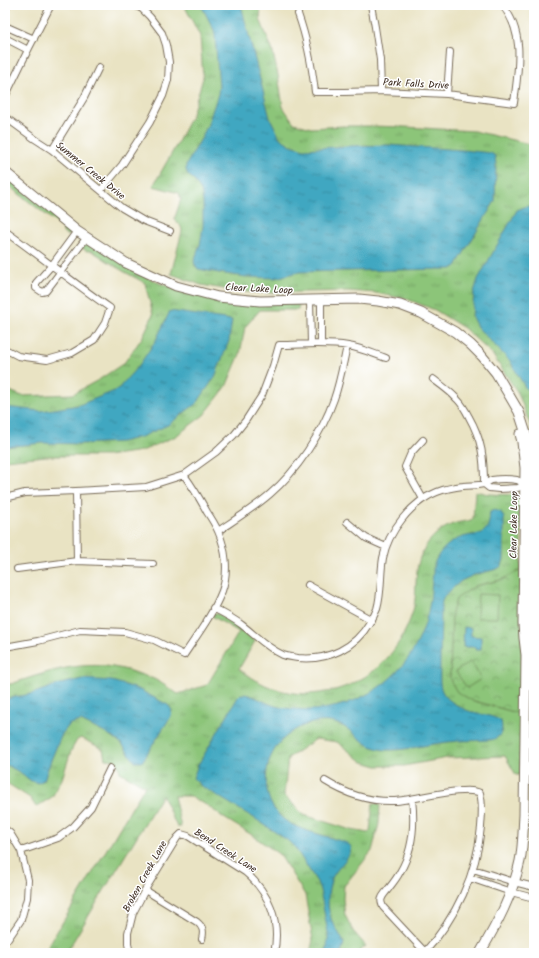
<svg xmlns="http://www.w3.org/2000/svg" width="539" height="958" font-family="Kalam,sans-serif">
<style>
.grass{fill:url(#grass-tufts);stroke:#64784c}
.park{fill:url(#park-crowns);stroke:#64784c}
.garden{fill:#8cc579;stroke:#64784c}
.water{fill:url(#water-ripples);stroke:#3e6870}
.lines{fill:none;stroke-linecap:round;stroke-linejoin:round}
.street-casing{stroke:#786b58;stroke-width:8}
.secondary-casing{stroke:#786b58;stroke-width:11}
.street{stroke:#fff;stroke-width:6}
.secondary{stroke:#fff;stroke-width:9}
.labels{text-anchor:middle;stroke-width:3;stroke-linejoin:round;paint-order:stroke}
.street-label{font-size:10px;fill:#3b2a1e;stroke:#fff}
</style>
<defs>
<pattern id="grass-tufts" width="24" height="20" patternUnits="userSpaceOnUse"><rect width="24" height="20" fill="#8cc579"/><path d="M3 7l-1-3M5 7V3M7 7l1-3M15 17l-1-3M17 17v-4M19 17l1-3" fill="none" stroke="#74a063"/></pattern>
<pattern id="park-crowns" width="20" height="18" patternUnits="userSpaceOnUse"><rect width="20" height="18" fill="#8cc579"/><path d="M2 6a3 3 0 1 1 6 0M12 15a3 3 0 1 1 6 0" fill="none" stroke="#74a063"/></pattern>
<pattern id="water-ripples" width="26" height="14" patternUnits="userSpaceOnUse"><rect width="26" height="14" fill="#41a7c1"/><path d="M2 4q2-2 4 0t4 0M15 11q2-2 4 0t4 0" fill="none" stroke="#38889c"/></pattern>
</defs>
<rect width="100%" height="100%" fill="#fff"/>
<filter id="ink" filterUnits="userSpaceOnUse"><feTurbulence type="fractalNoise" baseFrequency=".025" numOctaves="2"/><feDisplacementMap in="SourceGraphic" scale="8" xChannelSelector="R" yChannelSelector="G"/><feConvolveMatrix kernelMatrix="1 2 1 2 8 2 1 2 1" color-interpolation-filters="sRGB"/></filter>
<filter id="wash" filterUnits="userSpaceOnUse"><feTurbulence type="fractalNoise" baseFrequency=".012" numOctaves="4" result="noise"/><feDisplacementMap in="SourceGraphic" scale="16" xChannelSelector="R" yChannelSelector="G"/><feGaussianBlur stdDeviation="0.9" result="paint"/><feColorMatrix in="noise" values="0 0 0 0 0 0 0 0 0 0 0 0 0 0 0 0 0 1.4 0 .05"/><feComposite in="paint" operator="in"/></filter>
<g filter="url(#wash)">
<rect width="100%" height="100%" fill="#e9e3c3"/>
<!-- grass -->
<path class="grass" d="M184,5H261L260,19L272,49L278,75L283,107L294,123L311,128L344,126H368L405,127L474,131L534,145V446L531,427L518,393L492,354L464,328L435,310L407,299L376,293L348,291L262,293L235,291L201,285L171,274L182,231C181,225 179,223 174,220L181,199L179,193L153,186L177,144L192,114L203,78L200,36Z
M5,176L70,229L69,236L63,233V228L9,186H5Z
M93,244L125,266L159,283L192,294L299,304L298,310H260L245,327L240,354L226,387L204,415L176,436L142,451L107,456H46L5,460V389L22,396L73,394L100,379L124,363L142,338L153,315L145,283L123,271L92,251H87L82,248L86,245Z
M475,491L488,494L517,495L521,500V570L501,580L475,586L471,700L521,714L520,775H516L505,756L447,758L404,766H377L363,762L337,742L316,739L288,758L284,795L304,815L351,830L368,833L370,831L373,803L380,804L379,824L372,851L344,886L343,899L345,915L353,931L366,946L357,953H310L313,940L305,895L280,855L252,835L224,818L208,806L190,796H174L181,827H177L162,795L66,953H44L145,786L120,772C119,763 115,759 105,759L103,749L81,738L77,740L71,751L62,779L52,797L36,807L30,798L5,782V684H11C55,669 90,657 137,673C142,675 149,677 154,679C162,683 170,689 178,694L207,685L239,632L212,616L214,614H219L242,629L255,641L239,669C251,677 262,685 276,689C315,702 362,688 389,656C399,644 407,629 412,614C419,592 412,569 424,549C431,536 443,527 456,523C462,521 468,522 473,519Z"/>
<!-- park -->
<path class="park" d="M521,570L522,654L521,714L471,700L457,692L450,680L452,613L456,599L475,586L501,580Z"/>
<!-- garden -->
<path class="garden" d="M478,594L498,595L497,618H477Z
M470,662L472,663L481,679L467,688L456,672V671Z"/>
<!-- water -->
<path class="water" d="M201,5H241L270,118L280,138L291,145L304,149L350,146L387,145L463,150L491,153L495,156L496,165L495,201L456,266L452,269H446L299,272L275,278L246,277L219,273L198,269L195,265L194,261L200,245L203,226V202L201,191L193,179L188,175L186,170V165L201,139L208,124L218,94L219,86L215,36L214,30Z
M527,206L534,209V386L532,389H526L510,361L477,327L472,317L474,292L478,279L517,210Z
M170,311L232,320L229,341L215,377L197,403L168,425L141,437L121,442L80,444L43,443L5,447V407L41,411L79,405L117,390L140,364L156,340Z
M494,510L501,512L504,518V559L502,566L497,569L474,575L461,581L445,595L442,601L441,608C441,627 440,647 440,667C440,674 439,685 442,691C446,700 458,706 466,710C478,715 491,714 501,721C504,731 500,739 490,740C476,741 462,740 448,742C427,744 407,751 385,750C362,748 357,731 338,724C315,716 288,729 275,749C267,761 265,776 267,790C272,819 293,827 318,834C328,837 338,840 347,843C350,845 352,847 351,850C350,858 334,870 331,881C327,893 327,910 332,921C336,929 341,936 344,943L341,953H326L328,940V933L320,890L317,882L294,846L287,840L254,818L201,786L193,778L198,765L238,697L241,694C251,693 265,703 275,706C286,709 297,709 308,710C318,710 329,708 338,706C385,693 418,659 428,612C431,600 431,586 433,573C433,570 433,567 434,564C439,550 453,538 467,536C474,534 481,536 486,529C490,524 489,517 490,512Z
M464,627L471,628V636L481,637V650H476L474,647H463Z
M82,679L112,681L138,689L168,705L172,710L171,716L142,762H135L122,744L113,737L81,721L70,724L62,734L51,760L44,780L38,783L31,781L21,773L5,764V699L31,694L60,684Z"/>
</g>
<g filter="url(#ink)">
<g class="lines">
<defs>
<path id="street" d="M371,5L375,27L380,60L381,91
M298,14C307,39 312,66 315,92H344L381,91L447,94L514,103C518,70 526,33 502,5
M5,26L34,39
M5,38L28,50
M447,94L450,52
M5,97L28,50L51,5
M5,117L35,139L52,150L122,208L144,221L170,231
M52,150L84,98L99,67
M101,190L122,165L150,122L163,96L168,80L169,62L166,45L162,33L150,17L142,9L135,5
M5,231C40,256 74,283 110,308L105,323L94,340L72,353L47,360L18,356L5,349
M77,231L52,265L36,283V288L42,292L46,291L87,237
M321,300V344
M310,301L311,344
M433,379C441,385 450,391 457,399C462,404 466,411 469,417C482,440 484,458 484,484
M423,440L411,453L405,467L423,499
M484,484L489,488L499,489L518,488L525,484H528
M76,491L77,561
M5,498L25,493L76,491L146,487L184,475L216,452L234,435L246,420L262,395L273,366L279,345C302,345 325,342 348,346C361,348 374,354 386,358
M347,522L366,538L386,547
M218,531C236,519 254,508 270,494C297,471 322,433 334,399C340,382 343,364 347,346
M17,569L77,561L153,564
M308,585L372,620
M213,608C223,613 233,618 242,625C255,635 267,648 283,655C288,657 293,657 298,658C328,661 355,648 370,622C373,618 375,614 377,609C382,592 380,575 383,558C388,532 411,502 437,492C445,489 454,487 463,486C470,485 478,486 484,484C487,483 489,481 492,480C499,479 510,479 517,480C520,481 522,483 525,484
M5,647L38,641L80,630L125,632L154,640L184,655C198,634 213,614 222,591C229,572 226,549 218,531C215,524 211,518 207,512C200,499 193,487 184,475
M325,781C346,794 370,802 395,801C414,800 467,785 480,793C483,804 482,815 481,827C477,874 456,918 424,953
M412,799C415,824 413,850 400,872C397,878 393,883 389,888C387,891 383,895 382,898C380,901 382,904 383,907L425,952
M5,829L10,833L21,851L28,880L27,898L21,920L8,939L5,938
M21,851L58,838L73,827L91,807L110,768
M473,869L514,882L534,887
M470,878L511,892L534,898
M145,890L197,922C203,927 204,931 202,939
M130,953L128,944V933L133,913L145,890L177,838L181,834L188,836L245,872C269,892 281,922 274,953"/>
<path id="secondary" d="M5,7L6,5
M5,172L77,231L126,263L176,286L195,291L218,297L260,301L359,299L378,301L400,305L421,313L455,332L470,344L482,356L496,373L519,412L528,440L532,466L531,587L529,642L526,655
M480,953C497,924 513,894 520,861C523,846 523,830 524,815L526,655L524,638L523,624L525,468L522,442L520,434"/>
</defs>
<!-- street casing -->
<use href="#street" class="street-casing"/>
<!-- secondary casing -->
<use href="#secondary" class="secondary-casing"/>
<!-- street -->
<use href="#street" class="street"/>
<!-- secondary -->
<use href="#secondary" class="secondary"/>
</g>
</g>
<g class="labels">
<!-- street labels -->
<g class="street-label">
<text transform="translate(416 83) rotate(3)" y="4">Park Falls Drive</text>
<text transform="translate(91 170) rotate(39)" y="4">Summer Creek Drive</text>
<text transform="translate(259 288) rotate(3)" y="4">Clear Lake Loop</text>
<text transform="translate(513 525) rotate(-89)" y="4">Clear Lake Loop</text>
<text transform="translate(226 850) rotate(33)" y="4">Bend Creek Lane</text>
<text transform="translate(144 876) rotate(-61)" y="4">Broken Creek Lane</text>
</g>
</g>
<!-- margin -->
<rect width="539" height="958" fill="none" stroke="#fff" stroke-width="20"/>
</svg>
